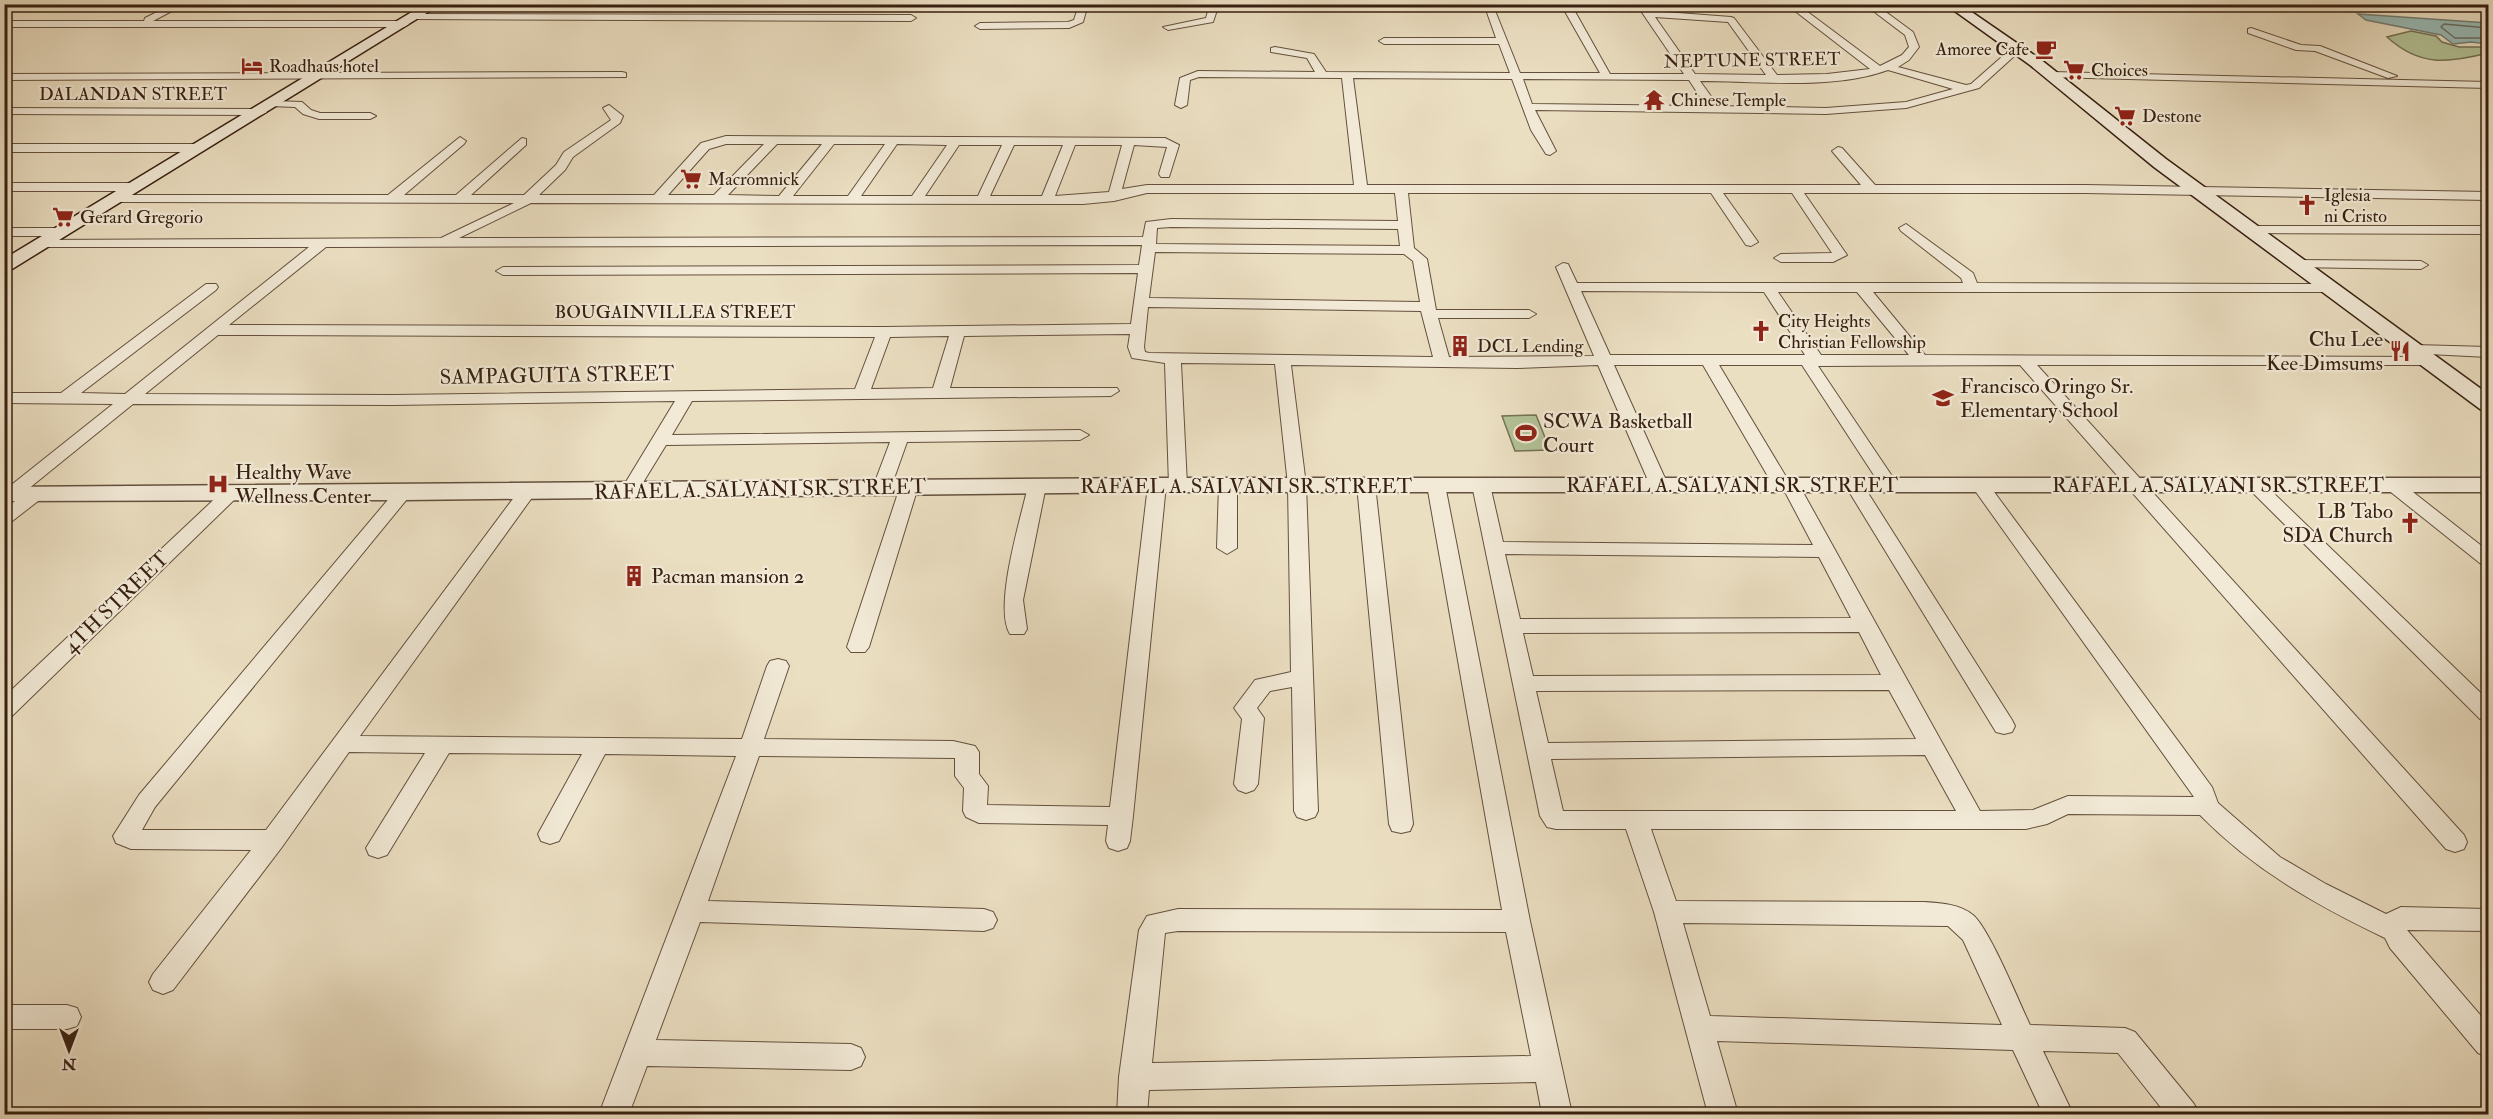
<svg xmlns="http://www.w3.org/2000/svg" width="2493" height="1119" font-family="'IM FELL Double Pica',serif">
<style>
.green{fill:#b3c397;stroke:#757254;stroke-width:1.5}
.water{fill:#99bcb8;stroke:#727e75;stroke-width:1.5}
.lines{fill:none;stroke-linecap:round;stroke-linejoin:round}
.shore{stroke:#686e64;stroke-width:1.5}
.minor-casing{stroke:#64503d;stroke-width:2}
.tertiary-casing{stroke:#64503d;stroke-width:3}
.secondary-casing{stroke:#372011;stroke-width:3}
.minor{fill:#f2ead7;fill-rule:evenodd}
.tertiary{fill:#f2ead7;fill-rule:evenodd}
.secondary{fill:#f2ead7;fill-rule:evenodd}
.labels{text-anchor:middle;stroke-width:4.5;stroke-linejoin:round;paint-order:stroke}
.far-poi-label{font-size:18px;fill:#372011;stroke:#f2ead7;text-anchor:start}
.far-street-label{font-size:18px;fill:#372011;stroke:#f2ead7}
.poi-label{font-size:21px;fill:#372011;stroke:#f2ead7;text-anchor:start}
.street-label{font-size:21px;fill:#372011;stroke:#f2ead7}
</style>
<rect width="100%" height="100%" fill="#ebdfc2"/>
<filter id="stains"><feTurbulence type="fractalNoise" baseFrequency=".00333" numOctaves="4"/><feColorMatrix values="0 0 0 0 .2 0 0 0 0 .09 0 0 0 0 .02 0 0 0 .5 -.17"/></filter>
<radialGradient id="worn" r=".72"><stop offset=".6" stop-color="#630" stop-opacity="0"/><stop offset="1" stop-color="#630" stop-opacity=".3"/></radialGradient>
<!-- green -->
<path class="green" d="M2411,31L2436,36L2442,42L2459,47H2488V53C2448,63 2420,67 2387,37Z
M1536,415L1550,450L1515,451L1502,416Z"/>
<!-- water -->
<path class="water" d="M2358,14L2488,23V44L2471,42L2453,44L2441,35L2366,20Z"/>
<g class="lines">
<!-- shore -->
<path class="shore" d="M2488,28L2444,24L2441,27L2455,38H2488"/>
<defs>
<path id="minor" d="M129,4L125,7L23,8L18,5Z
M173,4H185L153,21H404L409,24L404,27H4V21H144L145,18Z
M245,4H368L369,5L364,8L249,7Z
M1079,4H1088L1083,22L1069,28L980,29L975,26L980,23L1068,22L1074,20Z
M1210,4H1219L1213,22L1168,30L1163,27L1206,18Z
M1484,4H1646L1651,11L1731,17L1734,18L1777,75L1827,74L1870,69L1786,4H1797L1880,66L1902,55L1909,47L1905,35L1864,4H1875L1913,32L1919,47L1909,60L1898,67L1966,85L1971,84L2013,47L2022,49L1979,88L1906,108L1826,114L1535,110L1556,151L1550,155L1546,154L1531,130L1512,79L1353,78L1367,185H1861L1832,151L1838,147L1842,148L1875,185H2085L2488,192V200L2085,193H1804L1847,255L1833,262H1781L1774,258L1781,254L1832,253L1792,193H1723L1758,242L1751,246L1746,245L1711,193H1408L1414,248L1427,259L1436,310H1529L1536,314L1529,318H1438L1449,357L1594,356L1556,267L1563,263L1568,264L1577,283H1963L1961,278L1901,231L1899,228L1906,224L1973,273L1977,283L2330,284L2337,288L2330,292H1873L1925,355L2434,357L2436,360L2428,365H2037L2464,835L2467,842L2464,849L2455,852L2446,849L2020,365L1818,366L1898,485L1889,490L1883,489L1802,365H1719L1788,480L1796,481L1799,485L1980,811L2033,810L2068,796L2194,797L1971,485L1980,480L1986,481L2212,787L2218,803L2280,857L2326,884L2386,914L2401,907L2488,909V931L2407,930L2488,1024V1057L2478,1053L2390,948L2385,938C2316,905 2254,870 2200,815L2068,814L2047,824L2026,829H1651L1676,901L1924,902C1940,903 1960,904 1973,915C1989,928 2019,1002 2030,1025L2125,1028L2135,1032L2194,1104L2199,1114H2166L2118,1053L2043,1051L2073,1114H2043L2013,1050L1717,1041L1738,1114H1708L1654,912L1626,829H1556L1547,827L1540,816L1472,485L1481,480L1490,485L1503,542L1813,545L1784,490L1776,489L1773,485L1703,365H1614L1668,485L1659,490L1650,485L1598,365L1517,368L1291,365L1306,485L1318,811L1315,817L1306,820L1297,817L1294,811L1292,687L1270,691L1257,708L1264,718L1258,784L1254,790L1246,793L1238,790L1234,784L1242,719L1234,708L1255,680L1291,672L1288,485L1275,364L1181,363L1187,485L1178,490L1169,485L1165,363L1132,358L1128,347L1130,334L964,336L950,388H1117L1119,391L1111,396L692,401L672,435L1080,430L1089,435L1080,440L907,442L891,487L882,492L873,487L890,442L666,445L636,494H624L621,490L675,401L393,405L133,404L17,498H4L5,490L113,404L4,403V393H61L206,284H216L218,287L216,290L81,393L125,394L309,247H44L39,246V240L441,238L514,203L118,202L112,198L113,195H388L460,137L466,141L464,144L404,195H456L522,138L526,139V145L471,195H524L556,165L564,152L611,120L603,108L609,105L623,116L620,123L573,157L565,170L539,195H654L701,143L726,136L1165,138L1179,145L1169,177H1161L1159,174L1167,147L1134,145L1122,189L1147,185H1354L1342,78L1199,77L1190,80L1187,105L1181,108L1175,105L1180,78L1198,71L1315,72L1307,58L1271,52V48L1275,47L1314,54L1326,72L1510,73L1499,44H1384L1379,41L1384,38H1496ZM1494,8H1563L1600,73H1520ZM1573,8H1639L1684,74H1610ZM1655,17L1728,22L1766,75L1695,74ZM1888,70L1953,89L1906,102L1826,108L1718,106L1700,81C1757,81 1834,90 1888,70ZM1523,79L1689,80L1706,106L1532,104ZM726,144H764L714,195H668L709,149ZM777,144H822L779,196L728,195ZM834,144H885L848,196H793ZM897,144L947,145L912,196H861ZM959,145H1002L978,196H925ZM1014,145H1063L1042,196H990ZM1075,145H1122L1109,192L1055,196ZM1147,193H1395L1398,221L1171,219L1146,222L1143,237L459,238L531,203L1083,204L1114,201ZM1171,227L1398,229L1400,246L1156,244L1157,228ZM1142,245L1139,265L503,267L496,271L503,275L1138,273L1131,324L884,327L229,325L326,247ZM1155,252L1404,254L1413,261L1420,302L1149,298ZM1581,291L1764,292L1805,355H1610ZM1778,292H1857L1909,355H1821ZM1148,307L1421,311L1433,357L1149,353L1145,352L1144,347ZM218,335L875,337L855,389L393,395L145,394ZM949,336L933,388L871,389L890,337ZM1505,554L1819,557L1851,618L1520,619ZM1859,632L1881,675L1533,676L1523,633ZM1889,690L1916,739L1548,743L1536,691ZM1925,755L1956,811H1563L1551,759ZM1683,923L1948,926L1963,940L2002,1025L1710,1016Z
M416,14L911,15L916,18L911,21L413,19L411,17Z
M2251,28L2301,45L2320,46L2397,76L2388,78L2315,51L2296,50L2248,33V29Z
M622,72L626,73V77L4,80V74Z
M2052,72L2488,82V88L2048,77L2047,75Z
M274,101L302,102L311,110L320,113H370L376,116L370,119H319L303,114L295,107L270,106V102Z
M4,108L261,109L267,112L261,115L4,114Z
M4,144H200L206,148L200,152H4Z
M4,183H136L142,187L136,191H4Z
M2249,226H2488V234L2244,233L2242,230Z
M4,228H63L70,232L63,236H4Z
M2297,260L2421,261L2428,265L2421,269L2292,267L2290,264Z
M2415,345L2488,347V357L2409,353L2407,350L2409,347Z
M1157,480L1166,485L1133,816L1130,841L1127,848L1118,851L1109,848L1106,841L1108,825L979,823L966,817L963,811L964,788L955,776V758L759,756L708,901L984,909L993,912L997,920L993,928L984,931L700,922L656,1040L851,1044L861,1048L865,1057L861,1066L851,1070L647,1066L629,1114H599L736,756L605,754L559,841L550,844L541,841L538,834L582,754L449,753L387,855L378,858L369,855L366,848L425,753L349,752L282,847L173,990L163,994L153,990L149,982L153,974L251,850L131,849L116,843L113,836L139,795L397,489L403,488L412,493L155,807L142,830H266L521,488L527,487L536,492L360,736L742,739L767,666L770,661L778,659L786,661L789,666L764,739L953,741L975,746L979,752V774L988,786L987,805L1110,807L1148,485Z
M1228,480L1237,485V548L1227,554L1217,548L1219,485Z
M1366,480L1375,485L1413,824L1410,831L1401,833L1392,831L1389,824L1357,485Z
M1436,480L1445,485L1530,921L1572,1114H1542L1536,1082L1149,1090L1147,1114H1117L1119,1077L1139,930L1147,916L1178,909L1502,910L1427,485ZM1178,931L1506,932L1531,1056L1152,1063L1165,933Z
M1854,480L1863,485L2012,720L2015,726L2012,732L2004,734L1996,732L1845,485Z
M2255,480L2261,481L2488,700V721L2480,719L2249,489L2246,485L2249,481Z
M2393,480L2399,481L2488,551V566L2481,564L2387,489L2384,485L2387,481Z
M1037,481L1046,486L1023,600L1027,629L1024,634H1010C993,607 1021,518 1028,486Z
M909,482L918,487L869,647L865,652H851L847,647L900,487Z
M36,489L42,490L45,494L42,498L11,522L4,523V509L30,490Z
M229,490L235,491L238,495L235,499L12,716L4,718V697L223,491Z
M4,1005H67L77,1008L81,1017L77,1026L67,1029H4Z"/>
<path id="tertiary" d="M1157,478H2488V492H1157L403,500L4,501V487Z"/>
<path id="secondary" d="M425,4H441L4,274V259Z
M1945,4H1960L2040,59L2166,159L2488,394V411L2480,409L2154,167L2030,65Z"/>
</defs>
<!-- minor casing -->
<use href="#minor" class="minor-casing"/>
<!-- tertiary casing -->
<use href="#tertiary" class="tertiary-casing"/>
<!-- secondary casing -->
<use href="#secondary" class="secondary-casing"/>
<!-- minor -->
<use href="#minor" class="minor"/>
<!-- tertiary -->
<use href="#tertiary" class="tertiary"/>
<!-- secondary -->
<use href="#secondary" class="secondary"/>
</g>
<!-- icons -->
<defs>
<symbol id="cafe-bare" viewBox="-9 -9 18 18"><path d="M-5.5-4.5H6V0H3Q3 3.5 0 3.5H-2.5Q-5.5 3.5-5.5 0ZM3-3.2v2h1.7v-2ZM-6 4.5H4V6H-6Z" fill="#8f2418" stroke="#f2ead7" stroke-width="2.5" paint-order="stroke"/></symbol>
<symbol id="hotel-bare" viewBox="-9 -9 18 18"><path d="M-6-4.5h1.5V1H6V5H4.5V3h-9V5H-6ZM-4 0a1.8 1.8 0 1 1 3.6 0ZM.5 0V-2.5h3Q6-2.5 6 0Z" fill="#8f2418" stroke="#f2ead7" stroke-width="2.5" paint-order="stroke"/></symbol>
<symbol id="supermarket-bare" viewBox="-9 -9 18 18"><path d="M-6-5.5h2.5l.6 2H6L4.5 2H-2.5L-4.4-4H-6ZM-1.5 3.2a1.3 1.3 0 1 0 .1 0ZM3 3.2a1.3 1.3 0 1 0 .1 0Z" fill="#8f2418" stroke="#f2ead7" stroke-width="2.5" paint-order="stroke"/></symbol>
<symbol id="temple-bare" viewBox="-9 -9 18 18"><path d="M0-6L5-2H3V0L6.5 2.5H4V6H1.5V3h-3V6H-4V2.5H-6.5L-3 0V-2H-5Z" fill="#8f2418" stroke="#f2ead7" stroke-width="2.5" paint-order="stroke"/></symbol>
<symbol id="church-bare" viewBox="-9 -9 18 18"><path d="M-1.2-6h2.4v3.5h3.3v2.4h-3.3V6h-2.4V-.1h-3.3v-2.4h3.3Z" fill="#8f2418" stroke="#f2ead7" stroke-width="2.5" paint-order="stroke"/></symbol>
<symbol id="building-bare" viewBox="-9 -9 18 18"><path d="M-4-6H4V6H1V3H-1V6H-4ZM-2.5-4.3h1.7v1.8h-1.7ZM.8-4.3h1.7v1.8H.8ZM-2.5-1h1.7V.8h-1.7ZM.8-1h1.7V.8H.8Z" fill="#8f2418" stroke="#f2ead7" stroke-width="2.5" paint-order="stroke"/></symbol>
<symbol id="restaurant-bare" viewBox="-9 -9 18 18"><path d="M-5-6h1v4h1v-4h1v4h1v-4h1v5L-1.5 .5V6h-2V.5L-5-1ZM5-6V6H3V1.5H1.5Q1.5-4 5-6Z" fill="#8f2418" stroke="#f2ead7" stroke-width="2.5" paint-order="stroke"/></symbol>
<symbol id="school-bare" viewBox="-9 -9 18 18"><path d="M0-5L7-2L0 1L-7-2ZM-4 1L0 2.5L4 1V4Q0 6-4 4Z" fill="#8f2418" stroke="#f2ead7" stroke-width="2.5" paint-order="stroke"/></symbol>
<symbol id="stadium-bare" viewBox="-9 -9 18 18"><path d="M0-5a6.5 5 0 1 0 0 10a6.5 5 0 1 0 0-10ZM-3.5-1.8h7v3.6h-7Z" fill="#8f2418" stroke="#f2ead7" stroke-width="2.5" paint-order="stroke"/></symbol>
<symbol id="hospital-bare" viewBox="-9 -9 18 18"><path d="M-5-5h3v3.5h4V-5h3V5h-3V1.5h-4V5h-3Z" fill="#8f2418" stroke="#f2ead7" stroke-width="2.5" paint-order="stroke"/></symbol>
</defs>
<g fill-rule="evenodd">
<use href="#cafe-bare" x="2031" y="34" width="30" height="30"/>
<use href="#hotel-bare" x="237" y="51" width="30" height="30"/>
<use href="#supermarket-bare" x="2059" y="55" width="30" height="30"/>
<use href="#temple-bare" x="1639" y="85" width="30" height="30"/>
<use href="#supermarket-bare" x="2110" y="101" width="30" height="30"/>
<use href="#supermarket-bare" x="676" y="164" width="30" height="30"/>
<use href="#church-bare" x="2292" y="190" width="30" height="30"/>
<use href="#supermarket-bare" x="48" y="202" width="30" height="30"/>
<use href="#church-bare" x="1746" y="316" width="30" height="30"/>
<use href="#building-bare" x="1445" y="331" width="30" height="30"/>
<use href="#restaurant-bare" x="2385" y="336" width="30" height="30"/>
<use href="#school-bare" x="1928" y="383" width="30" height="30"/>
<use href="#stadium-bare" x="1511" y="418" width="30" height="30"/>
<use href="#hospital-bare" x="203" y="469" width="30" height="30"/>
<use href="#church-bare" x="2395" y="508" width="30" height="30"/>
<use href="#building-bare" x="619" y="561" width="30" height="30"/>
</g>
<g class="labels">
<!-- far-poi labels -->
<g class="far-poi-label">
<text x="2029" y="55" text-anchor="end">Amoree Cafe</text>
<text x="269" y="72">Roadhaus hotel</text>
<text x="2091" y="76">Choices</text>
<text x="1671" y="106">Chinese Temple</text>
<text x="2142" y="122">Destone</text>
<text x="708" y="185">Macromnick</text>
<text x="2324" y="201">Iglesia<tspan x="2324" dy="21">ni Cristo</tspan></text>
<text x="80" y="223">Gerard Gregorio</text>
<text x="1778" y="327">City Heights<tspan x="1778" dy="21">Christian Fellowship</tspan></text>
<text x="1477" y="352">DCL Lending</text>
</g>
<!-- far-street labels -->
<g class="far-street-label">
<text transform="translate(1752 60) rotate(-1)" y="6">NEPTUNE STREET</text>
<text x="133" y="100">DALANDAN STREET</text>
<text x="675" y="318">BOUGAINVILLEA STREET</text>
</g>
<!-- poi labels -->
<g class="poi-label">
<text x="2383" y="346" text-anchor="end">Chu Lee<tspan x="2383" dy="24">Kee Dimsums</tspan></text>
<text x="1960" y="393">Francisco Oringo Sr.<tspan x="1960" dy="24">Elementary School</tspan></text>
<text x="1543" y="428">SCWA Basketball<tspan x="1543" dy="24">Court</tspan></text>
<text x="235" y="479">Healthy Wave<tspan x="235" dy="24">Wellness Center</tspan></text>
<text x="2393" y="518" text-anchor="end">LB Tabo<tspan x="2393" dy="24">SDA Church</tspan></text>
<text x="651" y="583">Pacman mansion 2</text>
</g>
<!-- street labels -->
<g class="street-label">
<text transform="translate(557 375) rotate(-1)" y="7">SAMPAGUITA STREET</text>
<text x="1732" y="492">RAFAEL A. SALVANI SR. STREET</text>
<text x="2218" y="492">RAFAEL A. SALVANI SR. STREET</text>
<text x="1246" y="493">RAFAEL A. SALVANI SR. STREET</text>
<text transform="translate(760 489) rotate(-1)" y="7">RAFAEL A. SALVANI SR. STREET</text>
<text transform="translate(116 602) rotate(-44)" y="7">4TH STREET</text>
</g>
</g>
<!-- margin -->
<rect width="2493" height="1119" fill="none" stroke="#ebdfc2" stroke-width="24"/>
<rect x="6" y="6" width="2481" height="1107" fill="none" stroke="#372011" stroke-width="3"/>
<rect x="12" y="12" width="2469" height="1095" fill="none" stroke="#372011" stroke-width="1.5"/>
<!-- north arrow -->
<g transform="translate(69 1050) rotate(180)" stroke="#f2ead7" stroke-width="4.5" paint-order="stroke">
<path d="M0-4.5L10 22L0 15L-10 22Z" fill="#372011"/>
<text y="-9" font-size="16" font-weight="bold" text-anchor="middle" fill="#372011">N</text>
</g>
<rect width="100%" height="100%" filter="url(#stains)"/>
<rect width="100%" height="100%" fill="url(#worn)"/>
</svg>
